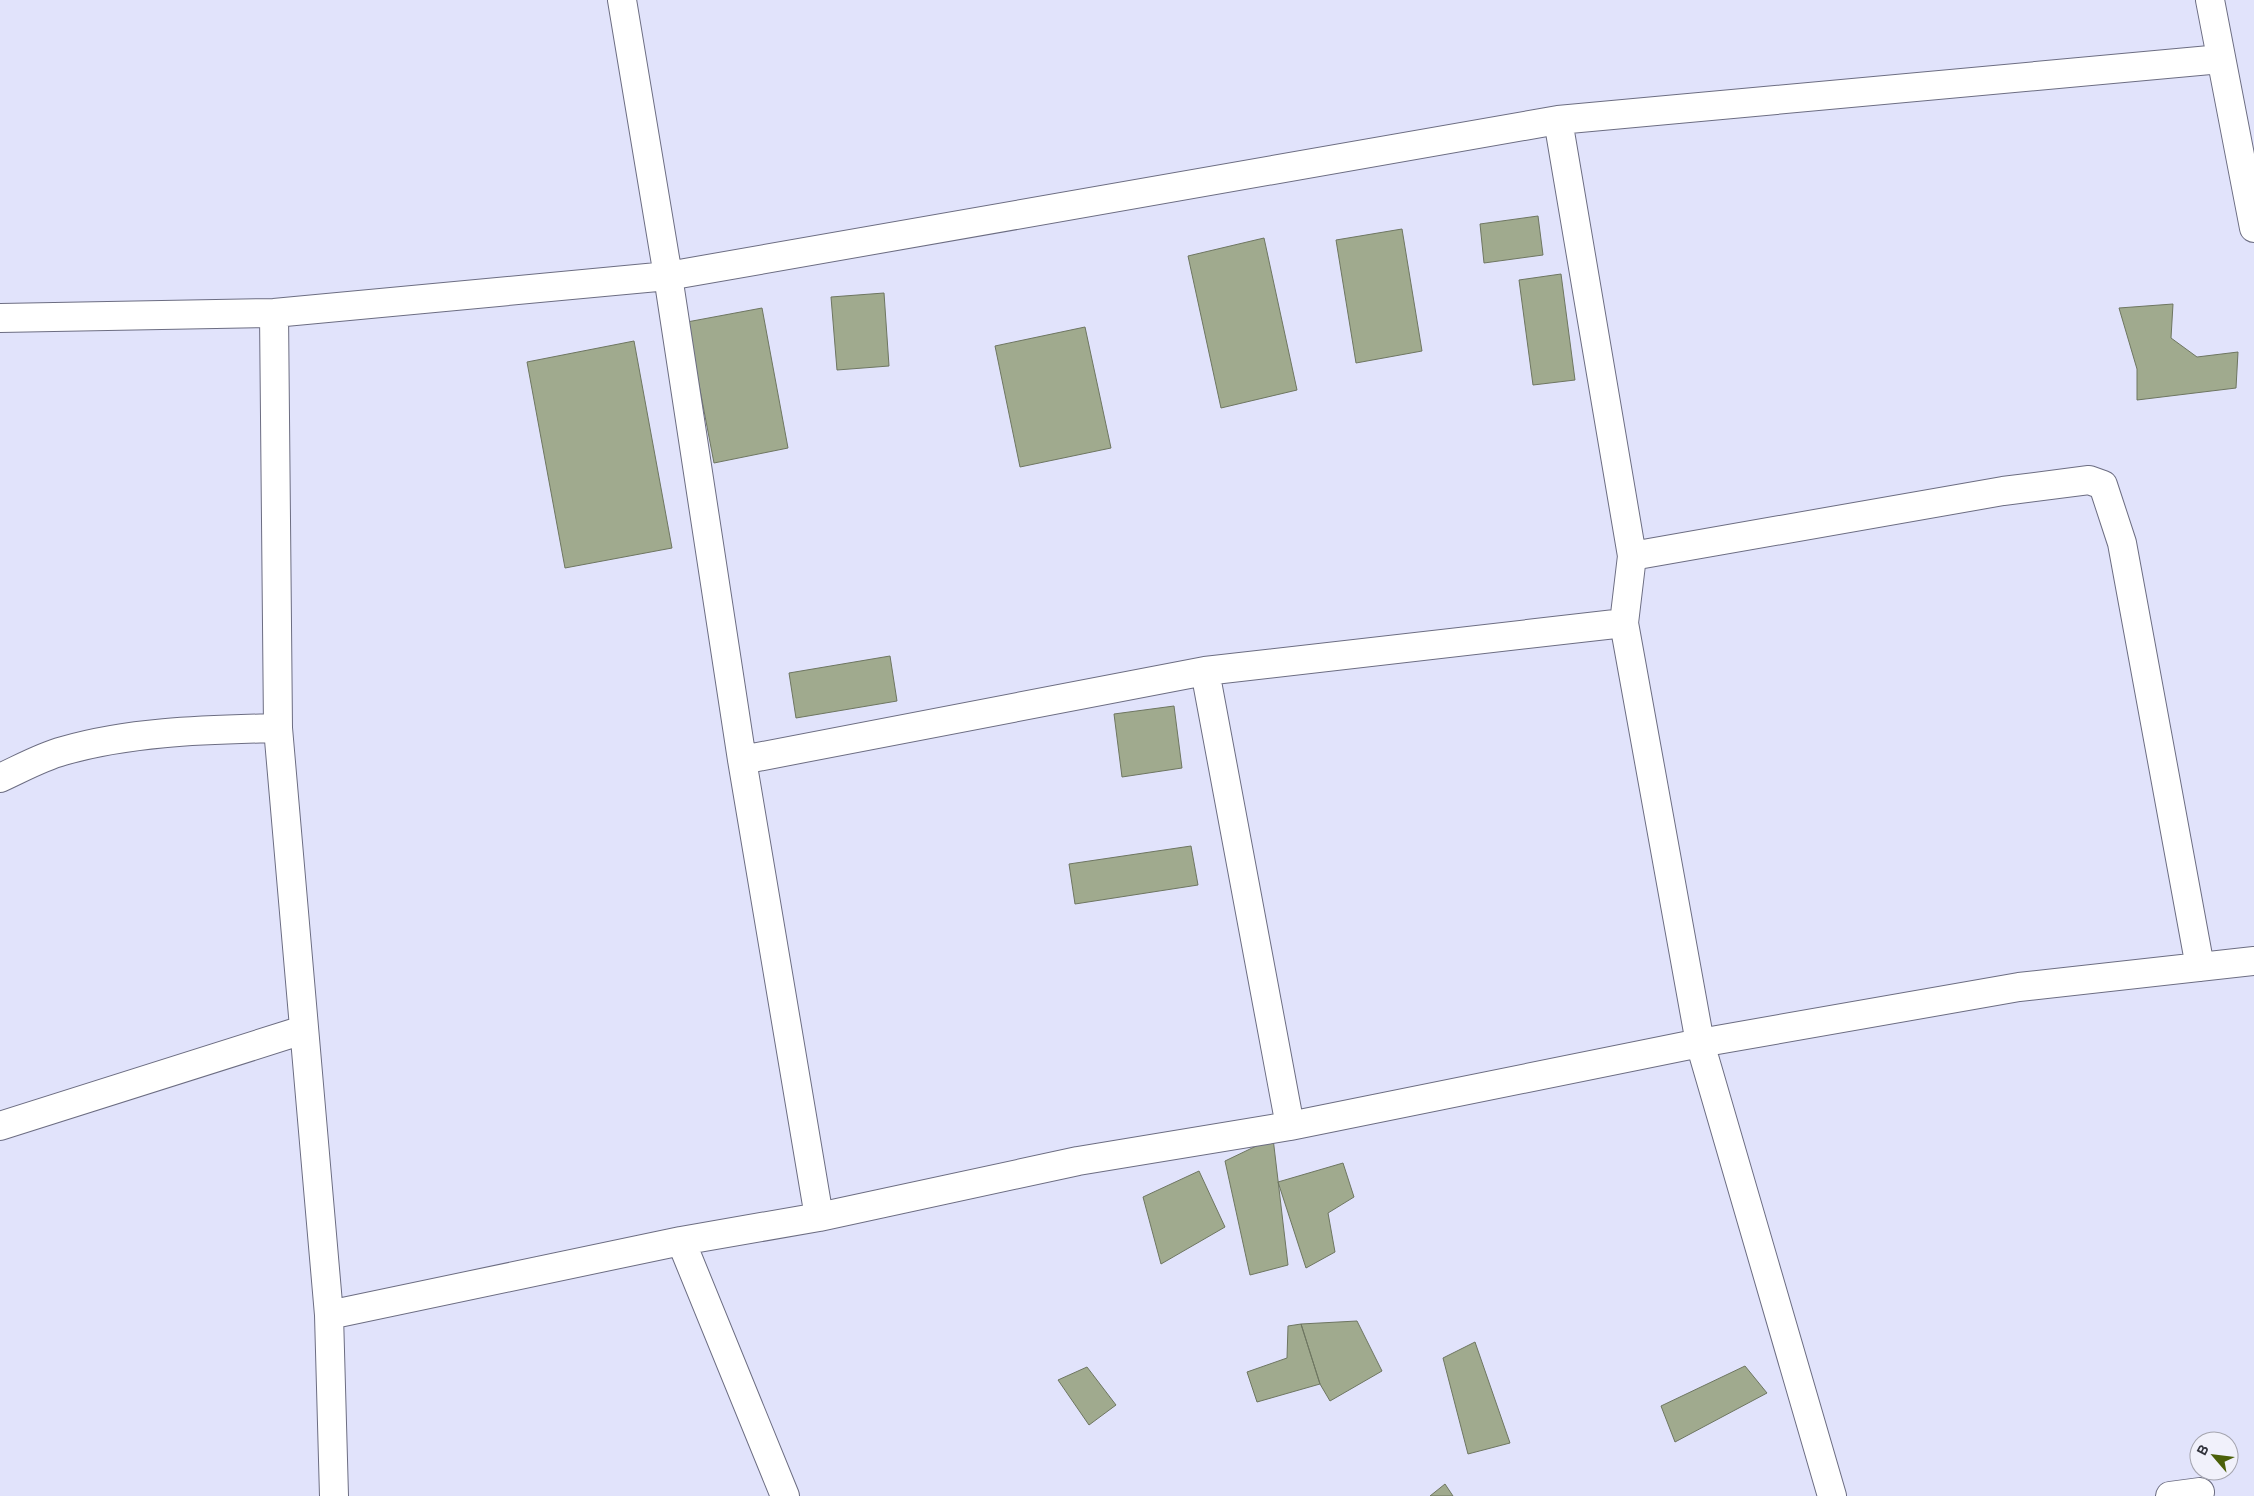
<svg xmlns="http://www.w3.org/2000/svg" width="2254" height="1496" font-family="Overpass,sans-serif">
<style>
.building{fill:#a0aa8e;stroke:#6e7661}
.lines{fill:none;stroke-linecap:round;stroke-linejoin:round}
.street-casing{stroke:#6c6d82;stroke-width:30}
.street{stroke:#fff;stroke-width:28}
</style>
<rect width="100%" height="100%" fill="#e1e3fb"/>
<!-- building -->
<path class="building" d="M1538,216L1543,255L1484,263L1480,224Z
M1402,229L1422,351L1356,363L1336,240Z
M1264,238L1297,390L1221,408L1188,256Z
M1561,274L1575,380L1533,385L1519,280Z
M884,293L889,366L837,370L831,297Z
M2173,304L2171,338L2197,357L2238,352L2236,388L2137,400V369L2119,308Z
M762,308L788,448L714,463L687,322Z
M1085,327L1111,448L1020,467L995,346Z
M634,341L672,548L565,568L527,362Z
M890,656L897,701L796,718L789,673Z
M1174,706L1182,768L1122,777L1114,714Z
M1191,846L1198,885L1075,904L1069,864Z
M1273,1138L1288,1265L1250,1275L1225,1161Z
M1343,1163L1354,1197L1328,1213L1335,1252L1306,1268L1278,1182Z
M1199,1171L1225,1227L1161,1264L1143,1197Z
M1357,1321L1382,1371L1330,1401L1320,1384L1301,1324Z
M1301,1324L1320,1384L1257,1402L1247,1372L1287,1358L1288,1326Z
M1475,1342L1510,1443L1468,1454L1443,1358Z
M1745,1366L1767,1393L1675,1442L1661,1406Z
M1087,1367L1116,1405L1089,1425L1058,1380Z
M1445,1484L1453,1496H1430Z"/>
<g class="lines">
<defs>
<path id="street" d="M622,0L668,276L742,760L819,1217
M2210,0L2254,228
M1558,120L1632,556L1624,623L1700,1043L1832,1496
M274,313L278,728L329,1315L334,1496
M0,318L274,313L668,276L1558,120L2221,59
M1632,556L2003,491L2089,480L2103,485L2122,543L2200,967
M1205,671L1290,1126
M742,760L1205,671L1624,623
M0,778C20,769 41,757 63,751C132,731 206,730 278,728
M0,1126L303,1030
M681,1241L785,1496
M329,1315L681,1241L819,1217L1078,1161L1290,1126L1700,1043L2019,987L2254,961
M2170,1496L2200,1492"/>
</defs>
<!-- street casing -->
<use href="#street" class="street-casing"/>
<!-- street -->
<use href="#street" class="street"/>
</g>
<!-- north arrow -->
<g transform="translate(2214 1456) rotate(298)"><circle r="24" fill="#f1f1fb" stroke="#a5a5af"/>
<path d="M0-4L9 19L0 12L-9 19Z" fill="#4b6009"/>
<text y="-8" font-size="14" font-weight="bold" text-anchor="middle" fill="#32333c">B</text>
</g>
</svg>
